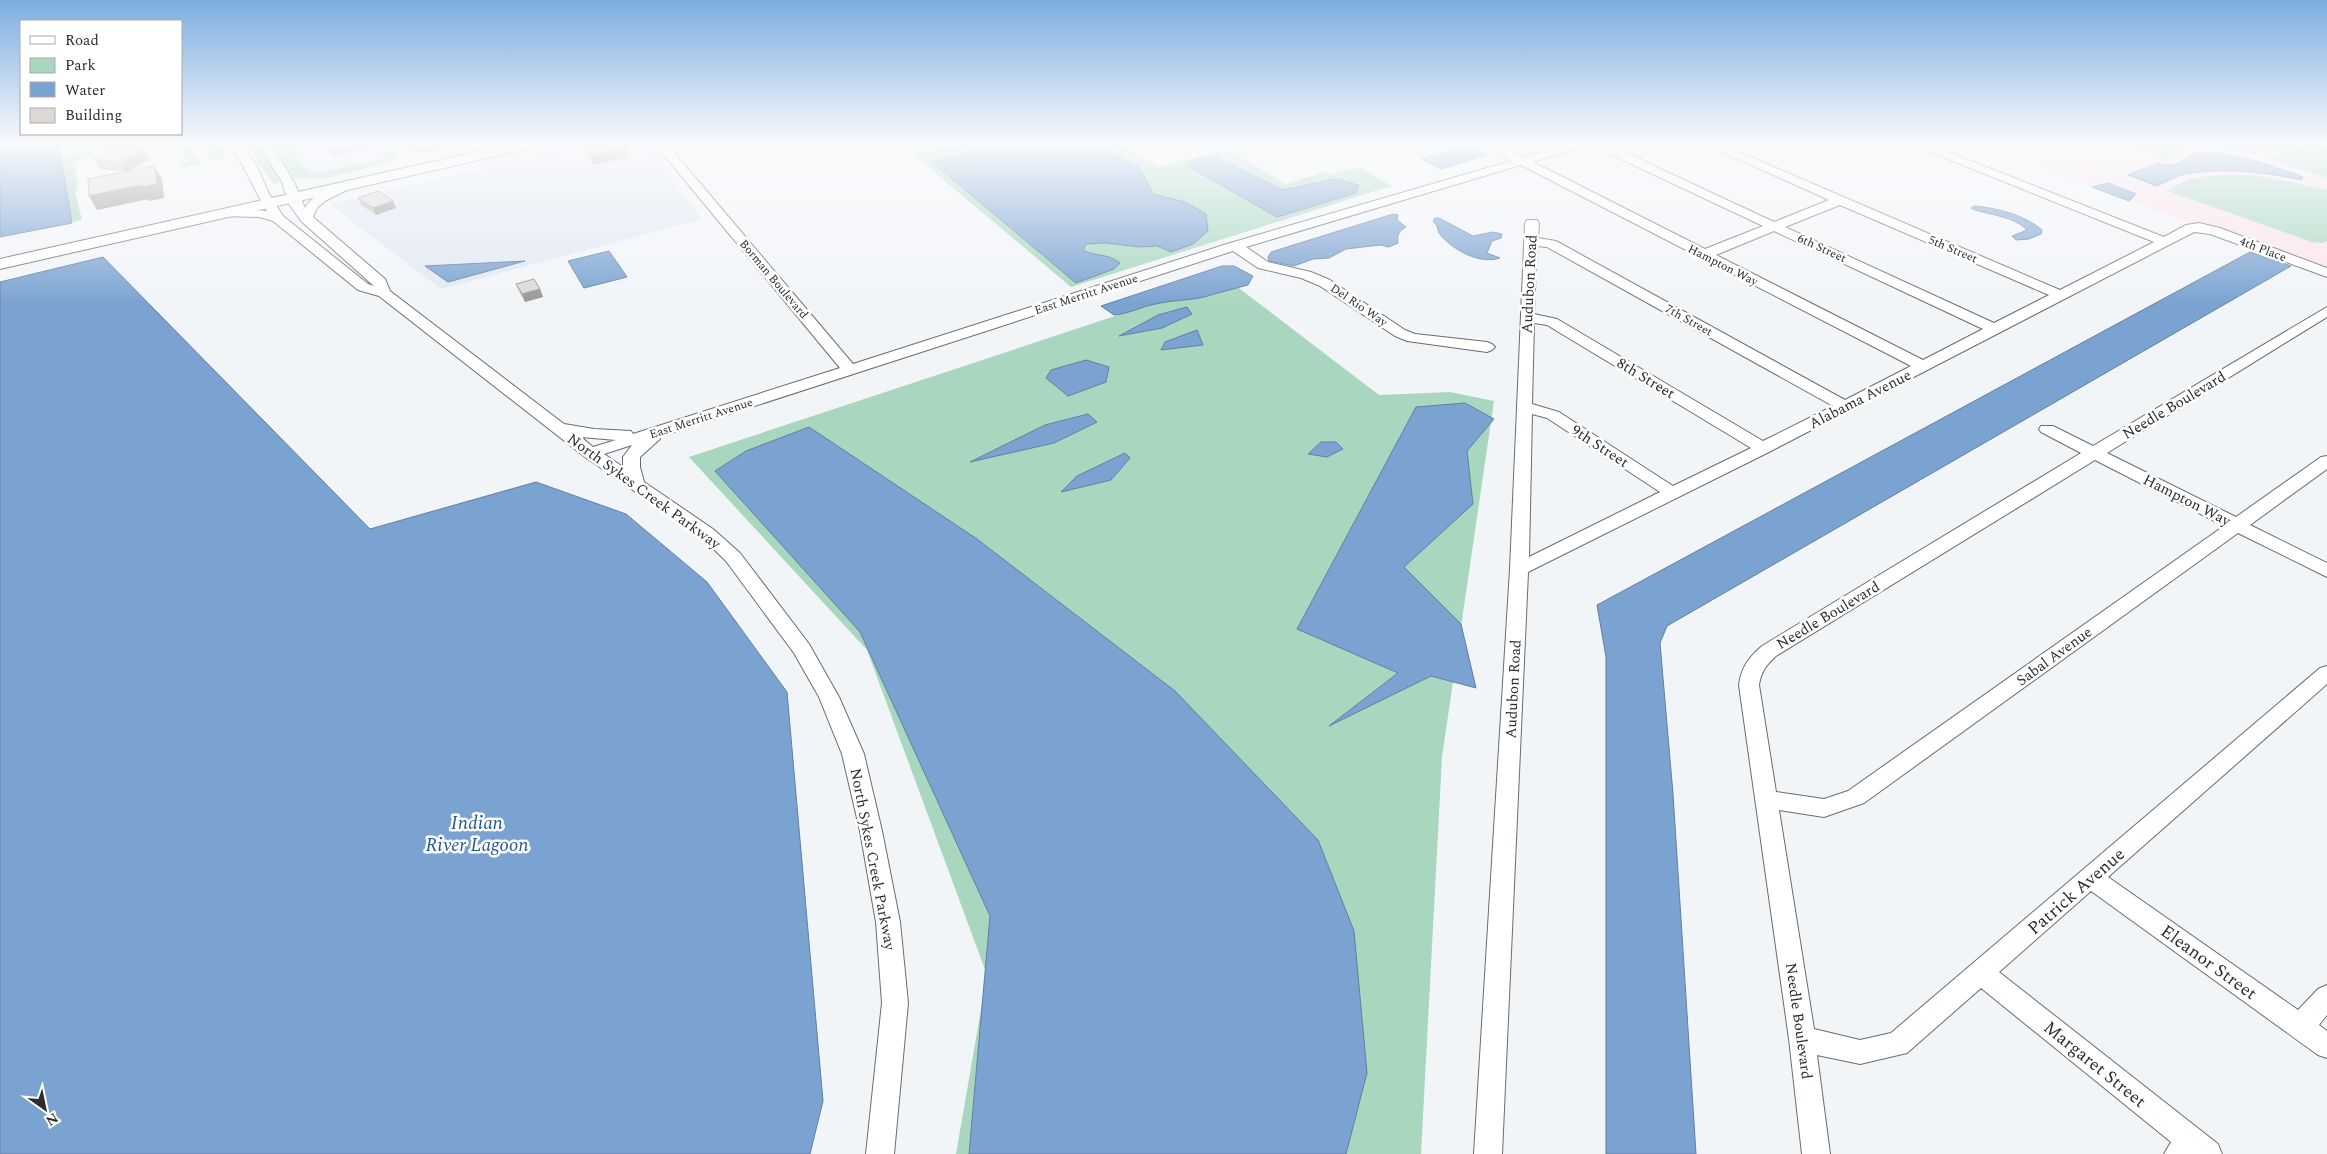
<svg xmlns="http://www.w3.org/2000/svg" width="2327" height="1154" font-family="Spectral,serif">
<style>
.built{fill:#e1e9f3}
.education{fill:#fce3ec}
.green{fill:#a8d6be}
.water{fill:#7aa3d1;stroke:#627fa0}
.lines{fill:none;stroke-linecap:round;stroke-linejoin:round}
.minor-casing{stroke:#6a6c6f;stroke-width:2}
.major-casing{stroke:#6a6c6f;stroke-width:2}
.minor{fill:#fff;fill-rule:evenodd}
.major{fill:#fff;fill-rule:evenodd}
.wall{fill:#bdbbb8}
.shaded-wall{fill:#9a9896}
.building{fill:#dcd9d6;stroke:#9a9896}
.labels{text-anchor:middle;stroke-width:5;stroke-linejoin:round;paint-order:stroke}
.far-street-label{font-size:12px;fill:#2b2c2d;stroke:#fff}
.street-label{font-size:15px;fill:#2b2c2d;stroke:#fff}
.near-street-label{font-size:18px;fill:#2b2c2d;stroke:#fff}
.near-water-label{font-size:19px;font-style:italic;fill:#215893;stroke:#fff}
</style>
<rect width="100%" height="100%" fill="#f2f5f8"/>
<!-- built -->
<path class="built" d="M282,143H451L308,175Z
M595,143H645L672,174L669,177L702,219L441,289L329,204Z"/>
<!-- education -->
<path class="education" d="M1978,143H2327V273L2199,227Z"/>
<!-- green -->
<path class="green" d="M116,143H140L96,152L74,163L78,188L75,192L82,220L72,222L62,156L108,147V145Z
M181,143H188L200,162L199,165L183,168L180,164L187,162Z
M201,143H219L225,151L222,156L224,160L212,161Z
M245,143H258L268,156L279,182L274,184Z
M270,143H288L304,167L312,174L386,158L385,154L390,150L395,154L393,160L383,164C355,170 321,184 292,177Z
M454,143H480L421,154L408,149L413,145L422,150Z
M964,143H1121L1158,167L1217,151L1233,152L1285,184L1326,172L1331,175L1360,167L1391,186L1071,287L914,155Z
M2117,143H2189L2196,145L2165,160Z
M2202,143H2289L2284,150C2258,158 2227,152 2202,143Z
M2304,143L2327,145V178L2270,159Z
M2245,175L2267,177L2327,190V241L2323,243L2312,242L2168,191C2190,174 2219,175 2245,175Z
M1227,279L1379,395L1450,392L1494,401L1442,757L1421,1154H956L987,975L867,650L689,457Z"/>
<!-- water -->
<path class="water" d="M0,143H59L72,223L0,237Z
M1006,143H1093L1140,168L1153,194L1185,202L1206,214L1208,231L1193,244L1171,252L1157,246L1140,247L1105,243L1086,244L1083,250C1095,257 1109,253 1120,263L1114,269L1076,283L932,162Z
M1466,145L1487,155L1441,169L1422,159Z
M2199,152C2236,152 2269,165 2303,177L2301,180C2264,172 2223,167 2185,174C2176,176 2166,182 2157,186L2128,175L2158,163L2168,165L2176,164Z
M1214,156L1283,190L1335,179L1359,185L1356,193L1277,217L1186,165L1197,159Z
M2108,183L2136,194L2129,201L2092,187Z
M1975,206C1997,208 2025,215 2042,230L2041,234L2029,239L2016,240L2012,236L2027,230C2014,216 1989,215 1972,209V207Z
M1393,214L1398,215L1397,220L1406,227C1399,231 1397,234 1398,243L1389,247L1380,245L1346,249L1329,258L1313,259L1294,266L1269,261L1268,257L1271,252Z
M1435,218H1439L1473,236L1493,232L1502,234L1501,238L1492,241L1487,253L1500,258C1479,265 1451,249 1439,233L1437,226L1433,221Z
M609,251L627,277L584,288L568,261Z
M2250,252L2291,266L1667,626L1660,643L1673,794L1696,1154H1606V657L1597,605Z
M103,257L370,529L536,482L626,514L707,582L787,692L823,1101L810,1154H0V282Z
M525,261L448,282L425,266Z
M1222,266H1234L1253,276L1248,285C1233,289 1218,293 1204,297C1188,301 1171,300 1155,304C1141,307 1128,314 1114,315L1101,306Z
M1187,307L1192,314L1162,328L1119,336L1158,315Z
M1197,330L1203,345L1161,350L1165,342Z
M1086,360L1109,367L1106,382L1068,396L1046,378L1051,370Z
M1465,403L1494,419L1467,451L1473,504L1404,567L1461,624L1476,688L1431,676L1329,726L1398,673L1297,629L1416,407Z
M1088,414L1097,422L1054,443L970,462L1045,425Z
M809,427L977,539L1175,691L1318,840L1354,931L1367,1073L1346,1154H969L990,916L860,632L715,471L746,451Z
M1321,442H1336L1343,449L1327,457L1308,454Z
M1125,453L1130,458L1111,480L1061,492L1077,476Z"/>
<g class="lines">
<defs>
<path id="minor" d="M229,143H241L257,166L269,194L283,216L368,284L374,286L301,221L289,204L282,182L258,143H270L294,182L305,208C312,196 333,181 347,184L349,187L347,190L325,201L317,208L313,217L385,279L390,291L564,424L594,429L631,431L633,434L840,368L654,143H666L853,364L1230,243L1511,161L1480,143H1495L1523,157L1571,143H1605L1774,222L1829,200L1702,143H1718L2060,290L2154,242L1908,143H1925L2164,237L2186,225L2199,223L2220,228L2327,268V277L2210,234L2194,232L1769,452L1528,572L1502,1154H1474L1510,569L1525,223L1527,220H1537L1539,223L1538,238L1556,241L1845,400L1911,366L1521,165L1246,247L1268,262L1311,272L1330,280L1405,330L1415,334L1487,342L1492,344L1495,347L1492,350L1487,352L1407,341L1395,336L1320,286L1301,278L1258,268L1233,251L659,437L660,439L640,457V467L644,482L713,529L740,553L809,644L839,697L864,754L882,831L900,922L908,1003L894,1154H866L882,1003L876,922L860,831L842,754L819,697L794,653L726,561L701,537L585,457L379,296L358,290L273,221L259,217L222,216L221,213L227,209L267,211C253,188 245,166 229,143ZM1590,144L1591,145L1763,226L1705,249L1533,162ZM1840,205L2049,295L1994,323L1785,227ZM1774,231L1983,329L1923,360L1716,255ZM1537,246L1547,247L1833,406L1763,441L1557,319L1534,314ZM1534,323L1547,325L1751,448L1673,486L1559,412L1532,404ZM1532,414L1547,418L1660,492L1529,557ZM581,437L616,440L593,447ZM632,445L623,457V467L604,454Z
M2327,307V317L2107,453L2236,517L2321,457L2327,456V469L2250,525L2327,563V577L2238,533L1864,803L1824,817L1779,810L1814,1029L1860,1040L1891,1033L2320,668L2327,666V684L2108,877L2298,1010L2318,989L2327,985V1015L2319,1025L2327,1031V1058L2318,1055L2091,891L1999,972L2218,1144L2222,1154H2164L2171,1142L1981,988L1907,1053L1860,1064L1817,1055L1830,1154H1802L1789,1039L1739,685C1741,668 1749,657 1762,646L2081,453L2041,432L2039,429L2041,426H2053L2093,446ZM2095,460L2224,526L1848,791L1824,799L1776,792L1759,685C1761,672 1766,665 1776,656Z"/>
<path id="major" d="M516,143H543L536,147L0,269V259Z"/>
</defs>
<!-- minor casing -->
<use href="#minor" class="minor-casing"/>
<!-- major casing -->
<use href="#major" class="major-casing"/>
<!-- minor -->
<use href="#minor" class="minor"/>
<!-- major -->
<use href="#major" class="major"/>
</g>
<!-- wall -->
<path class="wall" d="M583,146L629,157L593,165L586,156Z
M145,149L150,159L128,171L162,179L164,198L149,201L148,199L97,210L124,172L100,169L94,159Z
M358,198L393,201L396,208L376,215L361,205Z
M516,284L540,289L543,297L525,302L519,291Z"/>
<!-- shaded-wall -->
<path class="shaded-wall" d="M326,143H369L371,148L332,156Z
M626,147L629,157L593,165L590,155Z
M145,149L150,159L126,172L120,162Z
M154,166L162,179L164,198L149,201L148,199L97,210L89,196Z
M393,201L396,208L376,215L373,208Z
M540,289L543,297L525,302L522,294Z"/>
<!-- building -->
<path class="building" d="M594,143H624L626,147L590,155L583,146Z
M119,146L145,149L120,162L94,159Z
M154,166L157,184L141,187V185L89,196L88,179Z
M378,191L393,201L373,208L358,198Z
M534,279L540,289L522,294L516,284Z"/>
<!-- sky -->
<linearGradient id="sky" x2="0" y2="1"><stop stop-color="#7caddf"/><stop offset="0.47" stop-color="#f9fafc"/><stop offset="1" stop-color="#f9fafc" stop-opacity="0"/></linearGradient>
<rect width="2327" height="305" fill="url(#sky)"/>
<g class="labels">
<!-- far-street labels -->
<g class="far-street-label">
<text transform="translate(1822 248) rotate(25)" y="4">6th Street</text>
<text transform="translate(1953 249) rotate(23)" y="4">5th Street</text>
<text transform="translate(2263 249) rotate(21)" y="4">4th Place</text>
<text transform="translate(1723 265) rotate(27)" y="4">Hampton Way</text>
<text transform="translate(774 279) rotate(50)" y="4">Borman Boulevard</text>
<text transform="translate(1086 294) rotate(-18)" y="4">East Merritt Avenue</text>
<text transform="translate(1359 305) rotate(34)" y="4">Del Rio Way</text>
<text transform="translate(1689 320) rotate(29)" y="4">7th Street</text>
<text transform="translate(701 418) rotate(-18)" y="4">East Merritt Avenue</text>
</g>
<!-- street labels -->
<g class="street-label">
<text transform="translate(1529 284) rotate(-87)" y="5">Audubon Road</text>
<text transform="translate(1646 378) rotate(31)" y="5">8th Street</text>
<text transform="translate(1860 399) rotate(-27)" y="5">Alabama Avenue</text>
<text transform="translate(2174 405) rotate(-31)" y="5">Needle Boulevard</text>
<text transform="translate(1600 446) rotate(33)" y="5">9th Street</text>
<text transform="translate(644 491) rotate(36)" y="5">North Sykes Creek Parkway</text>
<text transform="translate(2187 500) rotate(27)" y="5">Hampton Way</text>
<text transform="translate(1828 615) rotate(-31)" y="5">Needle Boulevard</text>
<text transform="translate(2054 656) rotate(-36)" y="5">Sabal Avenue</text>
<text transform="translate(1513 689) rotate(-87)" y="5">Audubon Road</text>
<text transform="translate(873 859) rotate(79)" y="5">North Sykes Creek Parkway</text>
<text transform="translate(1799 1021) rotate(82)" y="5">Needle Boulevard</text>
</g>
<!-- near-street labels -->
<g class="near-street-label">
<text transform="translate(2076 891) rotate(-41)" y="6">Patrick Avenue</text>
<text transform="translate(2209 962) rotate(36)" y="6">Eleanor Street</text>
<text transform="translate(2095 1064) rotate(39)" y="6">Margaret Street</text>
</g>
<!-- near-water labels -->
<g class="near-water-label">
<text x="477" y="829">Indian<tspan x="477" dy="22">River Lagoon</tspan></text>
</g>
</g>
<!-- legend -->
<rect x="20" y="20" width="162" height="115" fill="#ffffff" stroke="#aaabab"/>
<rect x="30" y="36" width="25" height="8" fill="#ffffff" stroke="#aaabab"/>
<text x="65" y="45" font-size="15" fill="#2b2c2d">Road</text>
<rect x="30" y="58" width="25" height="15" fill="#a8d6be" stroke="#aaabab"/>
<text x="65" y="70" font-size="15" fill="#2b2c2d">Park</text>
<rect x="30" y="82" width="25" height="15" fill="#7aa3d1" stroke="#aaabab"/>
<text x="65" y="95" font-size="15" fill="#2b2c2d">Water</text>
<rect x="30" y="108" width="25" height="15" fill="#dcd9d6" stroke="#aaabab"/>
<text x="65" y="120" font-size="15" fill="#2b2c2d">Building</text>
<!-- north arrow -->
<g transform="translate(45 1109) rotate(147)" stroke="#ffffff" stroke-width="4" paint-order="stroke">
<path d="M0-4L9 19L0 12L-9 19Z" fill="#2b2c2d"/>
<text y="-8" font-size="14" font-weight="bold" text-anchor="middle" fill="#2b2c2d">N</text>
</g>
</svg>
